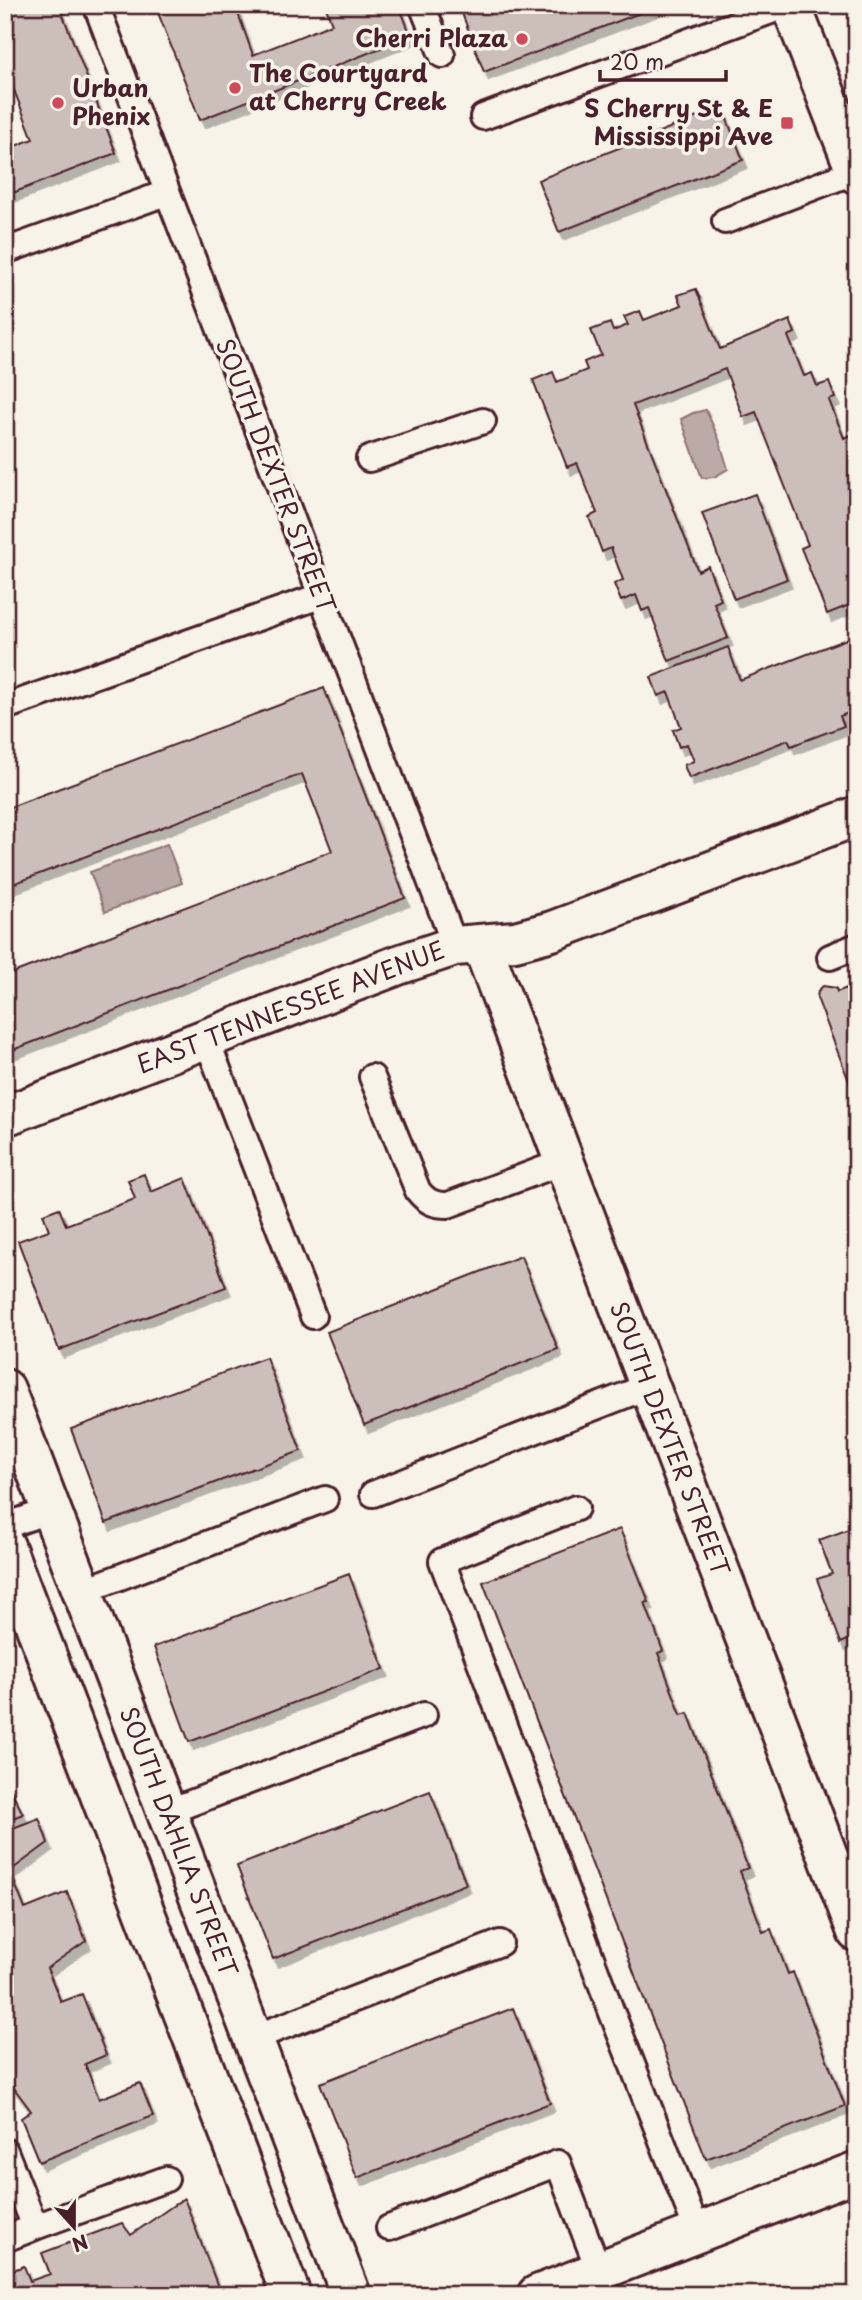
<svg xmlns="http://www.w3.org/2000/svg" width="862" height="2300" font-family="'Playpen Sans',sans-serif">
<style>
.water{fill:#bcaaa7;stroke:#8e7275;stroke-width:2}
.building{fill:#ccbfb9;stroke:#4a1f2b;stroke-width:2;filter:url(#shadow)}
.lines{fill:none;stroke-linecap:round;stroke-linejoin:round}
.lane-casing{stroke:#4a1f2b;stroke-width:30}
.street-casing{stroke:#4a1f2b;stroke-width:44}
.secondary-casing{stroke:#4a1f2b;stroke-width:44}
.lane{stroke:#f7f3e8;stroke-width:24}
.street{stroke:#f7f3e8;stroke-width:38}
.secondary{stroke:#f7f3e8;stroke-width:38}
.poi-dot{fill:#d1495b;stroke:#f7f3e8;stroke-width:2.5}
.labels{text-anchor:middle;stroke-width:7;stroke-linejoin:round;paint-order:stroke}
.poi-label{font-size:24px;font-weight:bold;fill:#4a1f2b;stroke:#f7f3e8;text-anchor:end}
.street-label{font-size:24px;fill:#4a1f2b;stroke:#f7f3e8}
</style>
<defs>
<filter id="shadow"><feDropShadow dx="4.5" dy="8" stdDeviation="0" flood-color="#0004"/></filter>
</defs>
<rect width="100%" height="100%" fill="#f7f3e8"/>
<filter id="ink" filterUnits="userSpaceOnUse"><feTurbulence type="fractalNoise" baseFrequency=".0143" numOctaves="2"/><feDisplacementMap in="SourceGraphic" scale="14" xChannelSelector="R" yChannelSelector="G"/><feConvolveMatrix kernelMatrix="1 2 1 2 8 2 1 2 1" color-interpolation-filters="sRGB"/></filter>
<g filter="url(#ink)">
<!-- water -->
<path class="water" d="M706,410L719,439L728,469L714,477L702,478L681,419L693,413Z
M167,844L182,883L105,912L90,872Z"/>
<!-- building -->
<path class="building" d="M5,5H59L116,153L5,196V150L33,139L5,67Z
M155,5H235L253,55L332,24L325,5H399L411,36L200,120Z
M459,5H661L484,72Z
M722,107L743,160L559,232L538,180Z
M696,289L720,349L790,320L795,333L788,336L804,376L812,373L817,386L829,382L835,398L829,400L844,438L850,435L857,451V466L854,468L857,475V602L827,614L801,548L808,545L756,412L743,417L725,369L633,405L698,571L708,566L721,600L714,603L728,638L669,661L649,608L642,611L636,595L621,601L614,584L623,580L611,548L602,552L589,517L597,513L577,463L567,467L533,380L553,372L557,382L587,370L584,362L601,355L591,330L610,323L613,331L628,325L624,317L640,311L644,320L682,305L678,295Z
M755,494L787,579L734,599L702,513Z
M857,635V710L840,716L844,726L791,746L788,740L689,778L684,765L694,761L687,744L679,747L673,730L681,727L668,692L658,696L651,677L728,647L740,680Z
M324,688L405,898L5,1053V976L332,851L302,774L5,887V809Z
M857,984V1102L817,998L818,991L823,986L836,988L837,992Z
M144,1174L151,1192L185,1178L226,1287L59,1350L18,1241L49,1230L43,1214L59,1208L66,1225L135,1199L128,1180Z
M521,1256L558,1349L364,1425L327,1332Z
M266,1357L301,1451L106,1523L71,1429Z
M857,1526V1641L855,1637L841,1643L817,1579L832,1574L819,1540Z
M620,1529L649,1602L645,1603L663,1651L658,1653L681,1715L688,1713L748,1868L740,1871L763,1932L771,1929L788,1974L793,1972L845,2106L706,2159L483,1582Z
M349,1574L384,1669L189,1742L154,1647Z
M11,1790L23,1814L5,1821V1792Z
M430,1791L466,1884L273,1959L237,1866Z
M39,1818L48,1843L10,1871L25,1909L67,1892L86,1941L47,1968L61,2002L82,1994L106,2055L85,2064L99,2099L140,2083L153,2116L39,2162L21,2118L31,2111L5,2076V2012L11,2008L5,2001V1831Z
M513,2008L550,2103L357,2178L320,2083Z
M184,2198L221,2295H180L175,2287L156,2295H5V2273L24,2266L30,2281L50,2274L42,2253L122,2223L131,2235Z"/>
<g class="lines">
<defs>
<path id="lane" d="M96,5L455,946
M422,5L442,55
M483,117L787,5
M725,221L856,171
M5,251L166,193
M369,459L483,421
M5,707L320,596
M830,957L857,946
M206,1038L313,1316
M372,1077L418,1191C427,1202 434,1205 448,1205L563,1162
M373,1494L649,1386
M576,1508L442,1561L612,2013L698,2233
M5,1526L51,1510
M83,1591L325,1499
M167,1812L424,1715
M253,2038L500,1943
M5,2151L35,2227L5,2239
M35,2227L166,2179
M389,2228L558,2163L599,2271"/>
<path id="street" d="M482,945L857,1932
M5,1116L398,965L455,946L515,941L552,931L857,816
M5,1389L351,2295
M5,1546L291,2295"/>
<path id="secondary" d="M791,5L857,174
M537,2295L857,2171"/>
</defs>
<!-- lane casing -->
<use href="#lane" class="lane-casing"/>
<!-- street casing -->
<use href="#street" class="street-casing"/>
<!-- secondary casing -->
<use href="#secondary" class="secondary-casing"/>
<!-- lane -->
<use href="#lane" class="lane"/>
<!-- street -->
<use href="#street" class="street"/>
<!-- secondary -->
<use href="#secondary" class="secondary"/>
</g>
</g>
<!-- markers -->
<g class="poi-dot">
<circle cx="522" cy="39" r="7"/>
<circle cx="235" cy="88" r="7"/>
<circle cx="58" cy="103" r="7"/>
<rect x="780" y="116" width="14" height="14" rx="3.5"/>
</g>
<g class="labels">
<!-- poi labels -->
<g class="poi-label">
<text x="508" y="47">Cherri Plaza</text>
<text x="249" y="82" text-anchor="start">The Courtyard<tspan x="249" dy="28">at Cherry Creek</tspan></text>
<text x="72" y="97" text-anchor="start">Urban<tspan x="72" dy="28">Phenix</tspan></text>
<text x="773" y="117">S Cherry St &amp; E<tspan x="773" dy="28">Mississippi Ave</tspan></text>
</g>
<!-- street labels -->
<g class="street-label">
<text transform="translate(275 476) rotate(69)" y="8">SOUTH DEXTER STREET</text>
<text transform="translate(291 1008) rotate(-21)" y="8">EAST TENNESSEE AVENUE</text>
<text transform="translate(669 1439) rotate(69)" y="8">SOUTH DEXTER STREET</text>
<text transform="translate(178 1842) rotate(69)" y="8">SOUTH DAHLIA STREET</text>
</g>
</g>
<!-- margin -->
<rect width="862" height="2300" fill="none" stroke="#f7f3e8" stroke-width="28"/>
<rect x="14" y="14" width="834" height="2272" fill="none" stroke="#4a1f2b" stroke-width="2.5" filter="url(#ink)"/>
<!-- north arrow -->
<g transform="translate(74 2227) rotate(159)" stroke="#f7f3e8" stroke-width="5" paint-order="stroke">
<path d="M0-5L12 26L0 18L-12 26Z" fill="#4a1f2b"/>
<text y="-10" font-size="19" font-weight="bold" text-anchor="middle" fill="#4a1f2b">N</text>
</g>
<!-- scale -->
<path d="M600 70v10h126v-10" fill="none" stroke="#4a1f2b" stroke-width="3.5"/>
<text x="610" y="70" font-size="21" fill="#4a1f2b" stroke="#f7f3e8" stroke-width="5" paint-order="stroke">20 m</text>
</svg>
